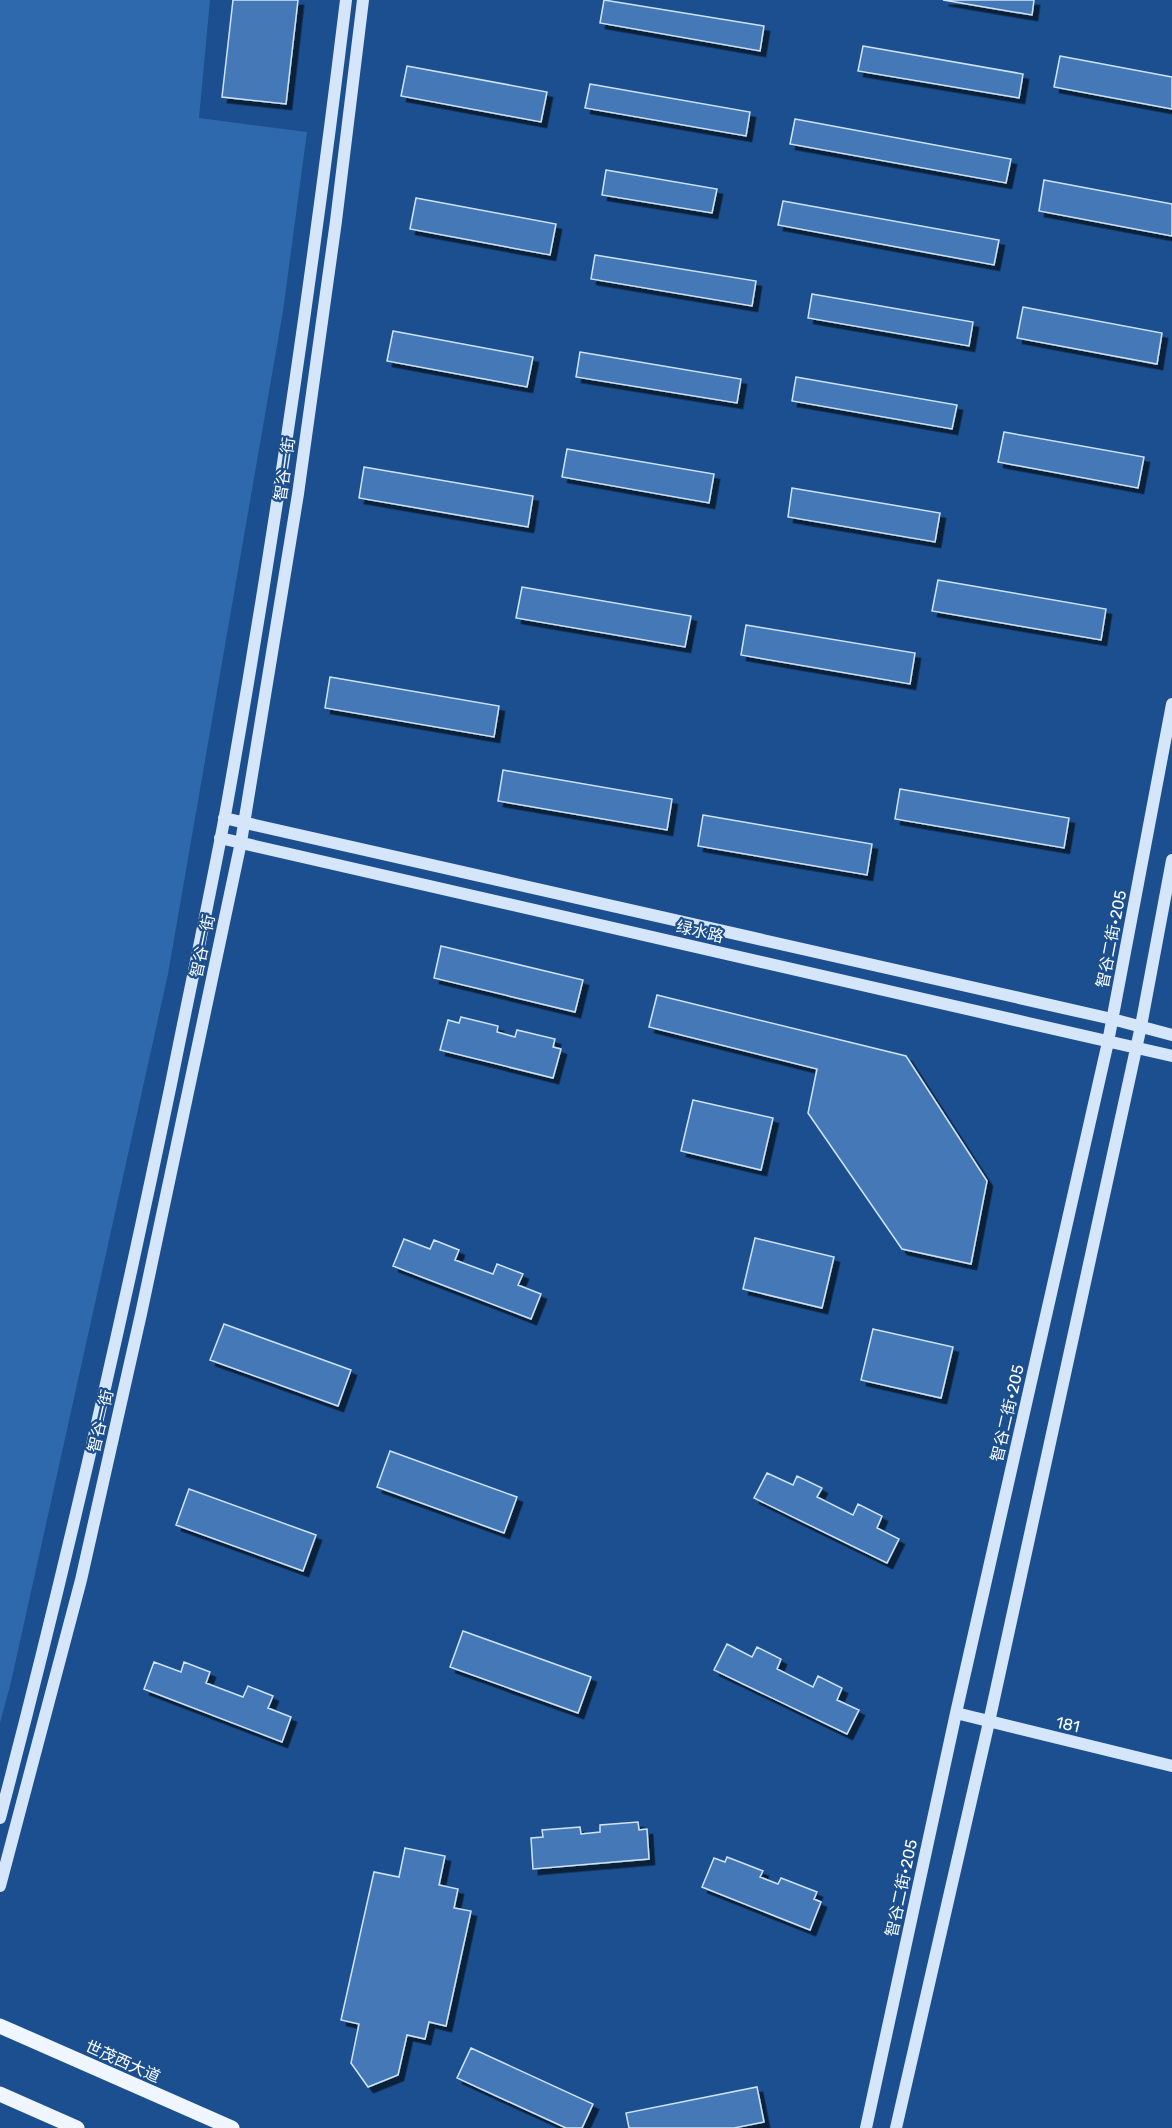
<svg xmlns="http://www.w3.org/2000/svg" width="1172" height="2128" font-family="Rubik,'Noto Sans SC',sans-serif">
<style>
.green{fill:#2e69ad}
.building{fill:#4478b7;stroke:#cfe3fa;stroke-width:1.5;filter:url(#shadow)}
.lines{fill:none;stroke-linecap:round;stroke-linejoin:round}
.secondary{stroke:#d6e6fa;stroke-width:12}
.primary{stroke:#f0f6ff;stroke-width:15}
.labels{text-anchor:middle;stroke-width:4.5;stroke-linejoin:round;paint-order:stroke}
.street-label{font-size:16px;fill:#fff;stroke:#1b4f8f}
</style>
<defs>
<filter id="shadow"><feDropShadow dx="5.5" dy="5.5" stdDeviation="0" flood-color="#0009"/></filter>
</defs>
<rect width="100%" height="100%" fill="#1b4f8f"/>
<!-- green -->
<path class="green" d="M0,0H210L199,118L307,132L283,311L168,974L11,1682L0,1723Z"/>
<!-- building -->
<path class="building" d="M233,0H298L286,104L222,97Z
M604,0L764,26L760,51L600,23Z
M943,0H1034L1032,15Z
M863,46L1023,74L1019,98L858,71Z
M1060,56L1172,77V109L1054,87Z
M407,66L547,92L541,122L401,96Z
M590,84L750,112L746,136L585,108Z
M795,119L1011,159L1006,183L790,144Z
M606,170L717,189L712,213L602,195Z
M1044,180L1172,204V236L1039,211Z
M416,198L556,224L550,255L410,229Z
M783,201L999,240L994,265L778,225Z
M595,255L756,281L752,306L591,279Z
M812,294L973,322L969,346L808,318Z
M1023,307L1162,333L1157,364L1017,338Z
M393,331L533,357L527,387L387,361Z
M580,352L741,379L737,403L576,377Z
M796,377L957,405L952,429L792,401Z
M1004,432L1144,457L1138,488L998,462Z
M567,449L714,474L709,503L562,477Z
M364,467L533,496L528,527L359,498Z
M792,488L940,513L935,542L788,517Z
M938,580L1106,609L1101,640L932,611Z
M522,587L691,616L685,647L516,618Z
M746,625L915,653L910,684L741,655Z
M330,677L499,706L494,737L325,708Z
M503,770L672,799L667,830L498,801Z
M900,789L1069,818L1064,848L895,819Z
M703,815L872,844L867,875L698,846Z
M441,946L583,980L575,1012L434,978Z
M657,995L906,1056L987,1181L971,1264L902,1249L808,1113L817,1069L649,1027Z
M461,1017L498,1026L497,1032L515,1037L517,1030L555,1039L553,1047L561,1049L553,1078L440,1050L448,1020L459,1023Z
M693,1100L773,1118L761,1170L681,1151Z
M755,1238L834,1257L822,1308L743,1289Z
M404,1239L430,1249L434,1240L459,1250L455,1260L493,1274L497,1264L523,1274L518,1285L541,1294L531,1319L393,1266Z
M224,1324L351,1370L338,1406L210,1360Z
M873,1329L953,1347L941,1398L861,1380Z
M390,1451L517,1497L504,1533L377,1487Z
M767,1473L793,1485L797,1476L822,1488L817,1497L853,1515L858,1504L882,1516L877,1528L899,1539L887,1563L754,1498Z
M189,1489L316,1535L303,1571L176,1525Z
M463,1631L591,1677L578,1713L450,1667Z
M727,1644L752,1657L757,1647L781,1659L777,1669L813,1687L818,1676L842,1688L837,1700L859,1710L847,1734L714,1670Z
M154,1662L181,1672L184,1662L210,1672L206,1683L243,1697L248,1686L273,1696L268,1708L291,1717L282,1742L144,1689Z
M638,1822L639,1830L647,1829L649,1859L533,1869L531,1838L543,1837L542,1830L580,1827L581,1834L600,1832V1825Z
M405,1848L445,1856L439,1885L458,1889L454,1908L471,1911L446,2026L429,2022L425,2039L407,2035L398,2075L368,2087L351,2063L359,2024L341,2020L374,1872L399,1877Z
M727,1857L763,1871L760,1877L778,1884L781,1878L817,1892L814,1899L821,1902L810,1930L702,1887L714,1858L725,1862Z
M471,2048L593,2104L582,2128H566L457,2078Z
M757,2087L764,2122L734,2128H629L626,2113Z"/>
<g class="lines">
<!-- secondary -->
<path class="secondary" d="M224,818L1112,1019L1172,1035
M220,838L1172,1056
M956,1713L1172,1766
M0,1818C64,1575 120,1330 171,1084C189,993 209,902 226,810C274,541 313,271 346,0
M0,1886L81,1580L141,1314L241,842L298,494L336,221L363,0
M866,2128L956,1713L1108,1042L1172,704
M896,2128L989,1722L1141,1026L1172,860"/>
<!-- primary -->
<path class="primary" d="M0,2026L232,2128
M0,2094L77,2128"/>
</g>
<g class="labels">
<!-- street labels -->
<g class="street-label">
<text transform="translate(284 469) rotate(-82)" y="6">智谷一街</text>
<text transform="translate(700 931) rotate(13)" y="6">绿水路</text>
<text transform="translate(1111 939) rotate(-79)" y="6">智谷二街•205</text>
<text transform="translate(202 946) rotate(-78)" y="6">智谷一街</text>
<text transform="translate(1007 1413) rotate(-77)" y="6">智谷二街•205</text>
<text transform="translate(100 1421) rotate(-77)" y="6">智谷一街</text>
<text transform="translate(1068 1724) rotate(13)" y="6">181</text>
<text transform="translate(901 1888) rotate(-78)" y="6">智谷二街•205</text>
<text transform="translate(123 2061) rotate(24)" y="6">世茂西大道</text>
</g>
</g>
</svg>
